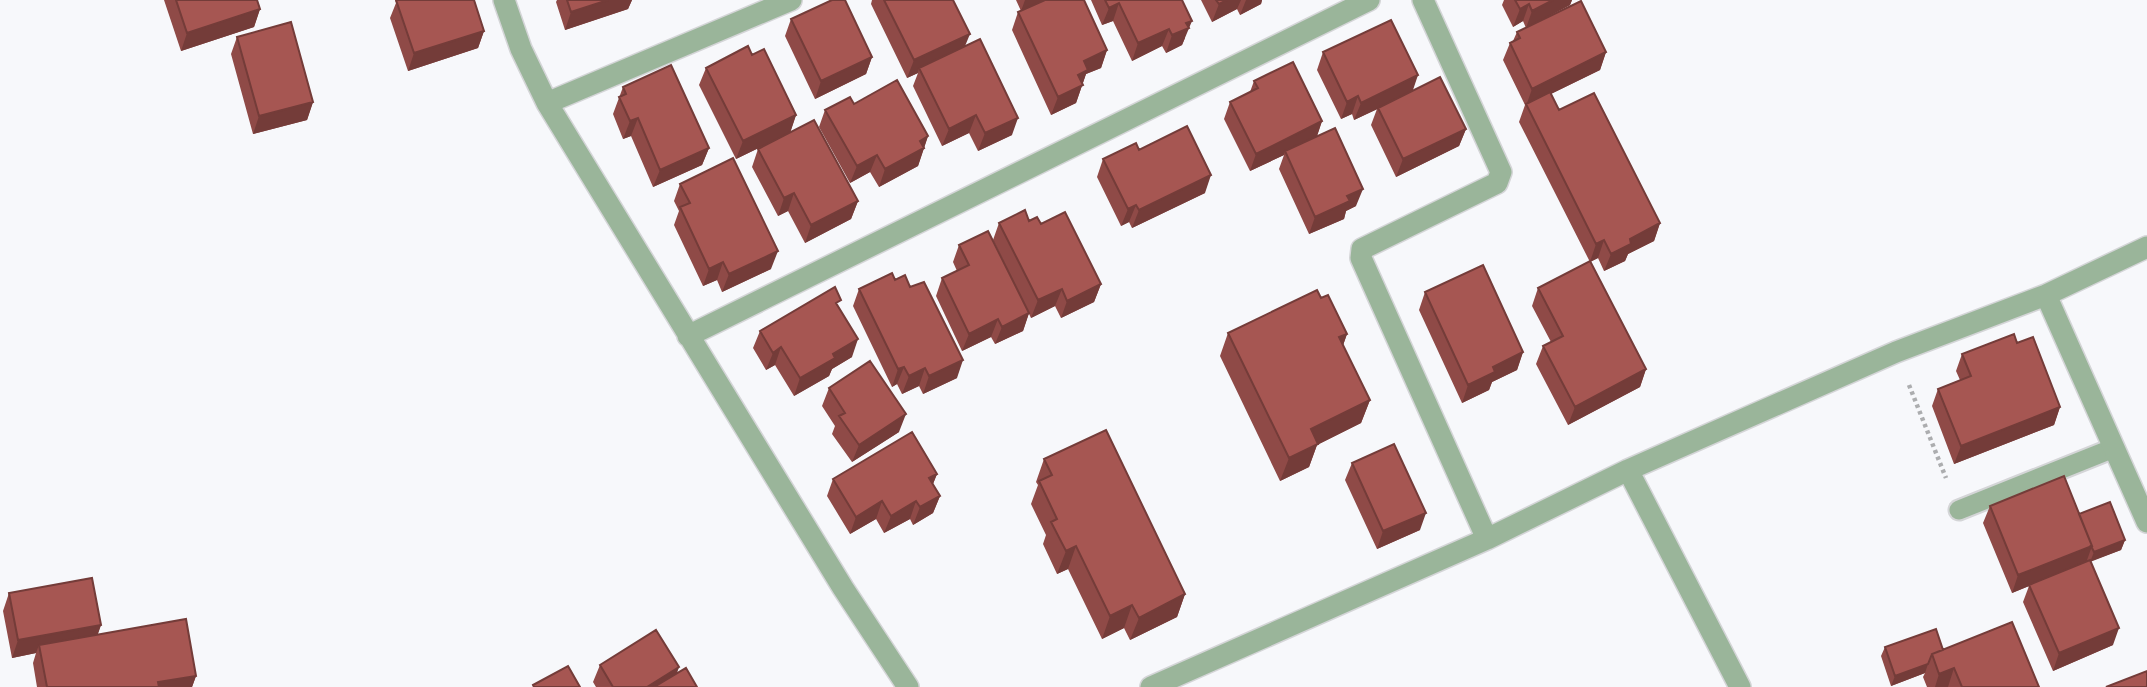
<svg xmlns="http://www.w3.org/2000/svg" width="2147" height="687" font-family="Montserrat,sans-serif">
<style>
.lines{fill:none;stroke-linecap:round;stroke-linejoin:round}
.lane-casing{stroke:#d4d5d7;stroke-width:23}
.street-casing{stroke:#d4d5d7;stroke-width:24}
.path{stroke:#acadaf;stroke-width:4.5;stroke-dasharray:3.5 3.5;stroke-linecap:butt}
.lane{stroke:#9ab59a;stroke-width:19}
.street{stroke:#9ab59a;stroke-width:21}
.wall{fill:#8f4a47}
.shaded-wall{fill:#743c39}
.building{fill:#a65652;stroke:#743c39;stroke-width:2}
</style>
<rect width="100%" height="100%" fill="#f7f8fb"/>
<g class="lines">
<defs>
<path id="lane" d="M1959,510L2114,448"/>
<path id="street" d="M504,0L521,49L547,103L843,588L908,687
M1423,0L1501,172L1497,183L1362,249L1361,258L1487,539
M547,103L791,0
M2046,295L2147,522
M688,336L1369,0
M1628,470L1740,687
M1151,687L1487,539L1628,470L1896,352L2046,295L2147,247"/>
</defs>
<!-- lane casing -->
<use href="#lane" class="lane-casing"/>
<!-- street casing -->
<use href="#street" class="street-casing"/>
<!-- path -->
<path class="path" d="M1909,385L1946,478"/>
<!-- lane -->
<use href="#lane" class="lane"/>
<!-- street -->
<use href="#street" class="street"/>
</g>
<!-- wall -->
<path class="wall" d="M164,0H257L260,9L254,27L181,51Z
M395,0H474L484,31L478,48L408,71L390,18L396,3Z
M557,0H632L628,9L565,30L556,2Z
M872,0H953L965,46L1012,135L978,151L969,133L942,146L913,86L918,73L907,78L871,4Z
M1016,0H1044L1021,11Z
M1091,0H1182L1185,38L1182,45L1166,53L1162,46L1132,61L1113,21L1102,25Z
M1201,0H1262L1261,4L1240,15L1237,9L1212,22Z
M1504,0H1572L1570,5L1540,21L1606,52L1600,70L1551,94L1559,110L1660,223L1654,241L1628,254L1625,261L1604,271L1598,258L1590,262L1646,369L1640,387L1568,425L1536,364L1543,346L1551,342L1532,306L1538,288L1590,262L1519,122L1525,105L1503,60L1510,43L1513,41L1517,32L1526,28L1523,21L1513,27L1502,5Z
M1018,12L1107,50L1101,68L1086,74L1076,103L1051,115L1012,30Z
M791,19L872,57L866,74L815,99L785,36Z
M237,37L313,102L307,120L253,134L231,54Z
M1323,52L1412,91L1466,129L1459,146L1396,177L1371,125L1377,109L1354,120L1352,114L1341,119L1317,70Z
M752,55L796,115L790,133L858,201L851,219L805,243L788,211L778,216L752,167L758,149L787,134L736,159L699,85L706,68Z
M1254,81L1322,121L1317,136L1356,206L1346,211L1344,219L1309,234L1279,169L1284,155L1250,171L1224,119L1230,102L1250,92Z
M623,87L709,148L702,165L653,187L631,136L623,139L613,114Z
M854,104L928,136L918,166L879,187L870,172L850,183L819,127L825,110Z
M1139,150L1205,193L1132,228L1129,222L1121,226L1097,177L1103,159Z
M680,184L771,269L722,292L717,280L703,286L674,225L679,211L674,201Z
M1029,221L1041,224L1101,284L1094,302L1061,318L1055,306L1031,318L993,240L999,223Z
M959,245L1029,313L1023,331L995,344L991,337L962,351L936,296L942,278L957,271L953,262Z
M859,289L957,378L923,394L919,386L902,394L897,384L892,387L853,306Z
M1425,292L1523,352L1517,370L1492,382L1489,390L1462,403L1419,310Z
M1321,298L1347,334L1343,345L1370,400L1361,423L1317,445L1309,467L1280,481L1220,356L1228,333Z
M839,307L852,357L832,369L829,376L794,396L775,365L766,370L753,348L760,331Z
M2017,343L2060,407L2054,425L1954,464L1932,406L1938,389L1960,380L1956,371L1962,354Z
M829,388L899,432L852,462L832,434L835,426L822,406Z
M1044,459L1185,594L1177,617L1130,640L1124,628L1102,639L1068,569L1057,574L1043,544L1046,535L1031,504L1038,485L1036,482Z
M1352,463L1420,530L1377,549L1345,480Z
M937,474L933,484L940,496L933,513L913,525L910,519L884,533L876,519L850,534L827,496L833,479Z
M1990,506L2079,514L2125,540L2121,550L2091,561L2113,645L2053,671L2023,602L2029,586L2012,593L1983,523Z
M9,593L101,625L97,635L196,676L192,687H37L33,663L36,653L12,658L3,611Z
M1885,647L1943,650L2039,687H1927L1923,677L1925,673L1891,686L1881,656Z
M600,665L677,673L697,687H596L593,682Z"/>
<!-- shaded-wall -->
<path class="shaded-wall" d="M608,0H632L628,9L565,30L571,12Z
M1025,0H1044L1021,11Z
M1227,0H1241L1237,9L1212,22L1219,4Z
M1246,0H1262L1261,4L1240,15Z
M1553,0H1572L1570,5L1526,28L1532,11Z
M1119,3L1113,21L1102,25L1109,8Z
M1529,4L1523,21L1513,27L1520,9Z
M260,9L254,27L181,51L187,33Z
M1192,21L1182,45L1166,53L1172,35L1186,23Z
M1169,29L1162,46L1132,61L1138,43Z
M484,31L478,48L408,71L414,53Z
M970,34L963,51L919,68L918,73L907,78L914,60Z
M1107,50L1101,68L1086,74L1076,103L1051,115L1058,97L1084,61Z
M1606,52L1600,70L1526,106L1532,89Z
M872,57L866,74L815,99L821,81Z
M1418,75L1412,93L1354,120L1361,103Z
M1358,96L1352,114L1341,119L1347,102Z
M313,102L307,120L253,134L259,116Z
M796,115L790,133L736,159L743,141Z
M976,115L969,133L942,146L949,129Z
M638,118L631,136L623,139L630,121Z
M1018,118L1012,135L978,151L985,133Z
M1322,121L1316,139L1285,151L1284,155L1250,171L1256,154Z
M1466,129L1459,146L1396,177L1403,159Z
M928,136L918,166L879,187L885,169L920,141Z
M709,148L702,165L653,187L660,170Z
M877,155L870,172L850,183L857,166Z
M1211,175L1205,193L1132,228L1139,210Z
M1363,189L1356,206L1346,211L1344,219L1309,234L1315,217L1347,196Z
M794,193L788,211L778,216L784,198Z
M858,201L851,219L805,243L811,225Z
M1136,205L1129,222L1121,226L1128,209Z
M1660,223L1654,241L1628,254L1625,261L1604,271L1611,254L1630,239Z
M1604,240L1598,258L1590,262L1596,244Z
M778,251L771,269L722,292L729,274Z
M723,262L717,280L703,286L709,269Z
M1101,284L1094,302L1061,318L1067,301Z
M1062,289L1055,306L1031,318L1038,300Z
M1029,313L1023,331L995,344L1002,327Z
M998,319L991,337L962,351L969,334Z
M1347,334L1339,357V337Z
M858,339L852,357L832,369L829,376L794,396L800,378L833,354Z
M781,347L775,365L766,370L773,353Z
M1523,352L1517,370L1492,382L1489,390L1462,403L1468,385L1493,367Z
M963,360L957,378L923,394L929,376Z
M904,367L897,384L892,387L898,369Z
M925,368L919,386L902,394L909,376Z
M1646,369L1640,387L1568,425L1575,407Z
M1370,400L1361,423L1317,445L1309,467L1280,481L1289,458L1311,429Z
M2060,407L2054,425L1954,464L1961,446Z
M906,414L899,432L852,462L859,445Z
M937,474L930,491L929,478Z
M940,496L933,513L913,525L920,507Z
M882,501L876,519L850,534L856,517Z
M916,501L910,519L884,533L891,516Z
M1426,513L1420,530L1377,549L1383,531Z
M2125,540L2121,550L2090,562L2094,552Z
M1076,546L1068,569L1057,574L1066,551Z
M2092,546L2086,563L2012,593L2018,575Z
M1185,594L1177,617L1130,640L1139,618Z
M1132,605L1124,628L1102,639L1110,616Z
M101,625L95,643L39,645L36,653L12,658L18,640Z
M2119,628L2113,645L2053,671L2059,653Z
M1928,664L1925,673L1891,686L1895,676Z
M679,667L673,685L669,687H647Z
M1954,668L1948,687H1935L1939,674Z
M196,676L192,687H157L158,682Z"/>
<!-- building -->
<path class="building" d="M176,0H257L260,9L187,33Z
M396,0H474L484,31L414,53Z
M567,0H608L571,12Z
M832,0H845L872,57L821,81L791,19Z
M884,0H953L970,34L914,60Z
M1045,0H1084L1107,50L1084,61L1088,70L1078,75L1083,85L1058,97L1018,12Z
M1105,0H1182L1192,21L1186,23L1189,28L1172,35L1169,29L1138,43L1119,3L1109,8Z
M1216,0H1227L1219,4Z
M1515,0H1553L1532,11L1529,4L1520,9Z
M1581,1L1606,52L1532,89L1510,43L1520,38L1517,32Z
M1391,20L1418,75L1361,103L1358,96L1347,102L1323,52Z
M291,22L313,102L259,116L237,37Z
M980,39L1018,118L985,133L976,115L949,129L919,68Z
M748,46L752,55L764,49L796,115L743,141L706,68Z
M1293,62L1322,121L1256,154L1230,102L1258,88L1254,81Z
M671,65L709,148L660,170L638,118L630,121L619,97L626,94L623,87Z
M1440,77L1466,129L1403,159L1378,108Z
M897,80L928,136L920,141L924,148L885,169L877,155L857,166L825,110L850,97L854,104Z
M1550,92L1559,110L1594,93L1660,223L1630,239L1631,244L1611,254L1604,240L1596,244L1526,104Z
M814,120L858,201L811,225L794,193L784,198L758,149Z
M1187,126L1211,175L1139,210L1136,205L1128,209L1103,159L1136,143L1139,150Z
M1335,128L1363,189L1347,196L1350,201L1315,217L1285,151Z
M733,158L778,251L729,274L723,262L709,269L680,207L690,203L680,184Z
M1025,210L1029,221L1037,217L1041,224L1065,212L1101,284L1067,301L1062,289L1038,300L999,223Z
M988,231L1029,313L1002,327L998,319L969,334L942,278L969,265L959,245Z
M1590,261L1646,369L1575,407L1543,346L1563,336L1538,288Z
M1483,265L1523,352L1493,367L1495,372L1468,385L1425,292Z
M892,273L895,280L905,275L910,287L924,282L963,360L929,376L925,368L909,376L904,367L898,369L859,289Z
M835,287L841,300L836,303L858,339L833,354L835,358L800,378L781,347L773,353L760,331Z
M1317,290L1321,298L1328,295L1347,334L1339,337L1370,400L1311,429L1318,444L1289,458L1228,333Z
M2014,334L2017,343L2033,337L2060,407L1961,446L1938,389L1971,376L1962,354Z
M870,361L906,414L859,445L839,416L845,413L829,388Z
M1106,430L1185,594L1139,618L1132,605L1110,616L1076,546L1066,551L1051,522L1057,519L1039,481L1052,475L1044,459Z
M912,432L937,474L929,478L940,496L920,507L916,501L891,516L882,501L856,517L833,479Z
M1394,444L1426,513L1383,531L1352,463Z
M2064,476L2092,546L2018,575L1990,506Z
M2110,502L2125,540L2094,552L2091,546H2092L2079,514Z
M2090,560L2119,628L2059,653L2029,585Z
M92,578L101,625L18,640L9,593Z
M186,619L196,676L158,682L159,687H47L39,645Z
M2012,622L2039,687H1962L1954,668L1939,674L1932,654Z
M1936,629L1943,650L1932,654L1928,664L1895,676L1885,647Z
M656,630L679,667L647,687H613L600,665Z
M568,666L580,687H534L533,685Z
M686,668L697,687H654Z
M2147,671V687H2106Z"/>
</svg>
